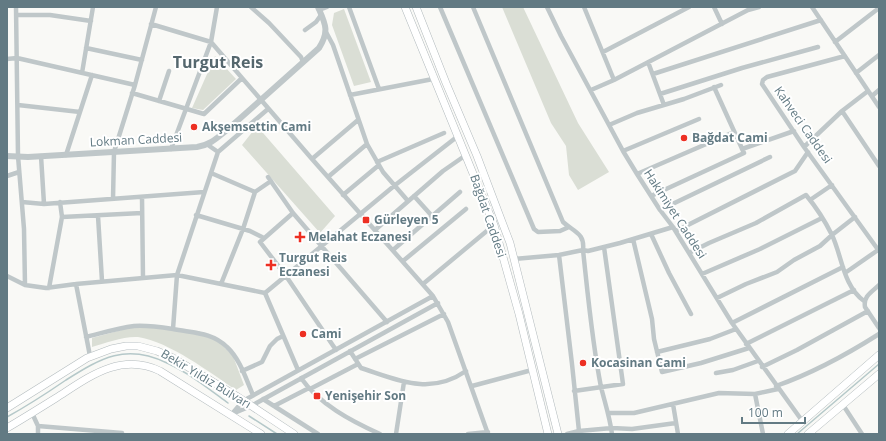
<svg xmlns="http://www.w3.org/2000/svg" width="886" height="441" font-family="'Open Sans',sans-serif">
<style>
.green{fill:#daded5}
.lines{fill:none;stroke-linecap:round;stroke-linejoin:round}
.stream{stroke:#b5c8c9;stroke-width:1.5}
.primary-casing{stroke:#b3bbbe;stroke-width:8}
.minor{stroke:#bfc7c9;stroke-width:4.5}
.tertiary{stroke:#bfc7c9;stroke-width:6}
.primary{stroke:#fff;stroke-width:7}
.poi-dot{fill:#ed2f22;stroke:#fff;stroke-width:1.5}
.labels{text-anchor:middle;stroke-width:4;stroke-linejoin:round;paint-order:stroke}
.street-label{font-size:12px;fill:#627a83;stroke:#fff}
.poi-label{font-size:12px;font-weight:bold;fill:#627a83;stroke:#fff;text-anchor:start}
.district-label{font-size:16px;font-weight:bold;fill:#55676e;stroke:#fff}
</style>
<rect width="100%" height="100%" fill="#f9f9f6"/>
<!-- green -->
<path class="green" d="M502,7H523L578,123L609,172L578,190L569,175L566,146L551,123Z
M344,9L371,82L354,86L332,25L334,13Z
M215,56L236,79L203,110L192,108Z
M257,126L335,216L320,233L242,145Z
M140,325L199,331L220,343L233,356L244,385L236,390C209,372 170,342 138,337C124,336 105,343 92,347V338Z"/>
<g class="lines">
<!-- stream -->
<path class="stream" d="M249,416L277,434
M7,417C27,406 47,393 66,380C101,358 126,343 167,363C189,373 209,389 228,403
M797,434L879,364"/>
<defs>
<path id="primary" d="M405,7L494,225L519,314L548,434
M416,7L446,83L477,156L510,243L558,434
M7,408L87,358L111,349L126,346H138L157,351L173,358L238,397L294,434
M7,428C24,418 40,408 56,398C89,377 120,352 160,371L261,434
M788,434L879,355
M808,434L879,374"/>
</defs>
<!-- primary casing -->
<use href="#primary" class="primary-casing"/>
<!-- minor -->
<path class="minor" d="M16,7L18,156L24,229L25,285
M251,7L269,23L301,57L303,62
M349,7L379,89
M440,7L534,229L538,232L560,231L569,227
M473,7L563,222C574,232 585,233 583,250C588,296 592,342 601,387C605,403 610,418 612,434
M547,7L561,36L623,151L637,174L660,210L673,227L732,323L803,422
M584,7L614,80
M714,7L722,24
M812,7L879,107
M319,10L327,7
M16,15H50L91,21
M151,24L211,42L312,159L433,296L448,322L488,434
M305,30L316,22L321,15
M326,32L333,45L367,144L383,172L408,201
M835,42L879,8
M86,48L142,60
M603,52L689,7
M845,56L767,77L763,80L762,84L804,147L879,251
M7,59L17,58L135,85
M648,62L664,105
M82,73L93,7
M856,73L879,55
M653,74L821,20
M591,90L614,80L748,10L759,7
M132,93L204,114L242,78
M660,94L742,68L818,47
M350,95L433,79
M872,96L879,90
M159,101L169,71
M18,105L80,112
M842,111L879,166
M609,125L637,113L684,99L721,85
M208,145L218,152L268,109
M804,147L842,111L868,91
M171,149L211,42L217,7
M742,149L794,131
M623,151L699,119
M66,155L92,75
M41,156L44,204
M312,159L358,120
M377,162L444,133
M211,173L255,192L271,181
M637,174L734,132
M7,176L19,172
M268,177L293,213L387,322
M328,177L367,144
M343,195L379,165
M414,196L432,216
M651,196L744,153L714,87
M142,197L143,278
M113,199L114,152L135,85L156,7
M810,200L832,185
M22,202L44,204L204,192
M660,210L770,157
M293,213L260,242L286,276L336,350
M196,215L250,231L264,238
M98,216L102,281
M62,217L142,213
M375,230L443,171L466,155
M676,231L795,171L808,152
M651,234L669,273L691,314
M633,239L652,319L654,339L662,372L701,363L749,348
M393,250L460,192
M689,253L709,243L756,223L806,195C816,207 825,221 832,235C842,256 843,286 864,301
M559,255L572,364L579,431L567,434
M514,259L559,255L583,250L588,251L620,243L673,227
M403,261L466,209
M845,273L878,250
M702,274L760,249L822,218
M7,276L25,285L46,288L76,284L177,275L265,293
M76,284L90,356
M221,284L243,229L255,192
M423,284L494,225
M879,285C872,292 863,296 865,307L879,328
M49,288L62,217L60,202
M265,293L394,186L458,136
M265,293L298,370
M717,298L746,284L777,272L794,260L820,246L832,235L855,217
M732,323L843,267
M173,329L177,275L218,152
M86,337C102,333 118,328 134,326C147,325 160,327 173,329C193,333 212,332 227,347C240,359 246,379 253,395
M746,344L854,290
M350,351L361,368C398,380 430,396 466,371
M657,352L710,339L736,329
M355,359L444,314
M762,367L797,350L868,311
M242,371L262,362L270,346L277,339L283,336
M716,373L733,370L758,361
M301,378C319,404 351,421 380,434
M472,386L532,370
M776,386C813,373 846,355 879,334
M310,389L358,364
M574,391L623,384L604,247
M755,394L763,434
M263,399L318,434
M673,404L678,434
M843,405L862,434
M274,406L309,388
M32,413L38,426V434
M609,413H634L719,393L755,394L778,389
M232,414L251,406L438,303
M231,415L243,401L433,296
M38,426L122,433
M579,431L612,428L632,429L676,423
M396,434L404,382
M468,434L488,432"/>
<!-- tertiary -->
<path class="tertiary" d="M7,156L28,157L197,147C210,145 217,138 227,130L319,48C330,31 325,23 318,7"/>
<!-- primary -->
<use href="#primary" class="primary"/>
</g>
<!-- markers -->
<g class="poi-dot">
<circle cx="194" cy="127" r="4"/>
<circle cx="684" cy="138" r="4"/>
<rect x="362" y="216" width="8" height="8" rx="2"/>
<path d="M298 231h4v4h4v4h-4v4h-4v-4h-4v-4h4z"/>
<path d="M269 259h4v4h4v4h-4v4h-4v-4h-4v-4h4z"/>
<circle cx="303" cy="334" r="4"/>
<circle cx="583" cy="363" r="4"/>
<rect x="313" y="392" width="8" height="8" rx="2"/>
</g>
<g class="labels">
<!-- street labels -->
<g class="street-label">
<text transform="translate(803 125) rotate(55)" y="4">Kahveci Caddesi</text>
<text transform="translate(136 140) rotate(-3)" y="4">Lokman Caddesi</text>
<text transform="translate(675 214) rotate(57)" y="4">Hakimiyet Caddesi</text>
<text transform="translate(488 216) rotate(71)" y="4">Bağdat Caddesi</text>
<text transform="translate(206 379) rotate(31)" y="4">Bekir Yıldız Bulvarı</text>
</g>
<!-- poi labels -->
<g class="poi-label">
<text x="202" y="131">Akşemsettin Cami</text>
<text x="692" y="142">Bağdat Cami</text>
<text x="374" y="224">Gürleyen 5</text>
<text x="308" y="241">Melahat Eczanesi</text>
<text x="279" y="262">Turgut Reis<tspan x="279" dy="14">Eczanesi</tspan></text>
<text x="311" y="338">Cami</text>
<text x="591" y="367">Kocasinan Cami</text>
<text x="325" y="400">Yenişehir Son</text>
</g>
<!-- district labels -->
<g class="district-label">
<text x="218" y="68">Turgut Reis</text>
</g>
</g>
<!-- border -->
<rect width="886" height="441" fill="none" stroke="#627a83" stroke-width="16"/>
<!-- scale -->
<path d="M742 417v6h63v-6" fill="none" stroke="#627a83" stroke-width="2"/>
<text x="748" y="417" font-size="12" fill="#627a83" stroke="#ffffff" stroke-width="3" paint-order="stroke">100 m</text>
</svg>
